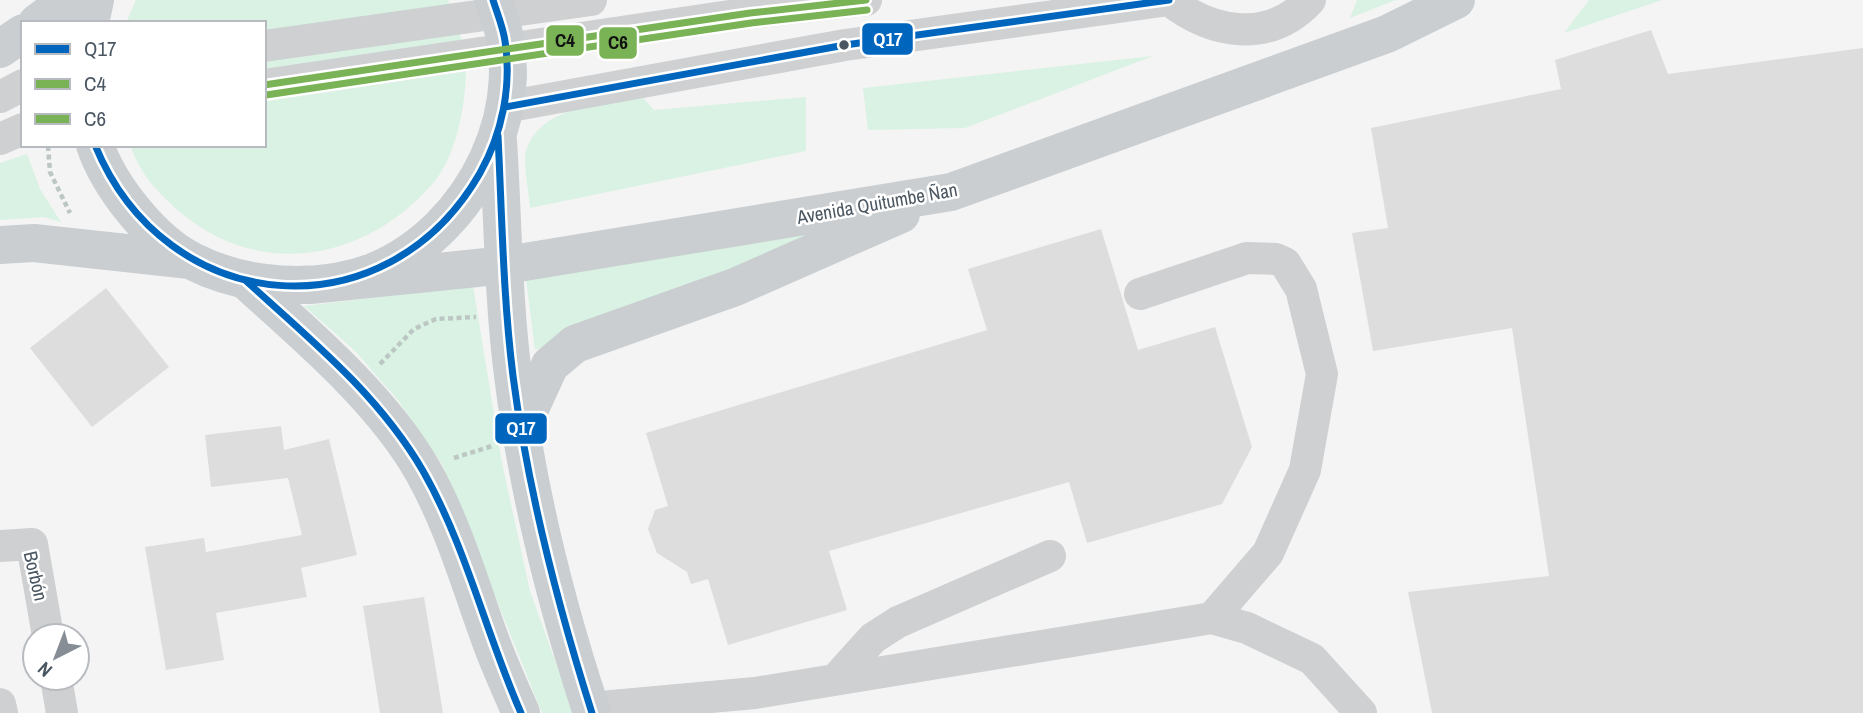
<svg xmlns="http://www.w3.org/2000/svg" width="1863" height="713" font-family="'Archivo Narrow',sans-serif">
<style>
.green{fill:#d9f2e3}
.building{fill:#ddddde}
.lines{fill:none;stroke-linecap:round;stroke-linejoin:round}
.path{stroke:#bcc7c4;stroke-width:4.5;stroke-dasharray:5 3.5;stroke-linecap:butt}
.minor{stroke:#ced0d2;stroke-width:32}
.major{stroke:#caced1;stroke-width:38}
.bus-1-casing{stroke:#fff;stroke-width:12}
.bus-2-casing{stroke:#fff;stroke-width:12}
.bus-3-casing{stroke:#fff;stroke-width:12}
.bus-1{stroke:#0065bd;stroke-width:7}
.bus-2{stroke:#7ab256;stroke-width:7}
.bus-3{stroke:#7ab256;stroke-width:7}
.bus-dot{fill:#4a5661;stroke:#fff;stroke-width:2.5}
.labels{text-anchor:middle;stroke-width:5;stroke-linejoin:round;paint-order:stroke}
.street-label{font-size:19px;fill:#4a5661;stroke:#fff}
.line-badge{stroke:#fff;stroke-width:2.5}
.badge-label{font-size:19px;text-anchor:middle;font-weight:bold;fill:#fff}
.pale-badge-label{font-size:19px;text-anchor:middle;font-weight:bold;fill:#111}
</style>
<rect width="100%" height="100%" fill="#f4f4f4"/>
<!-- green -->
<path class="green" d="M136,0H448C453,19 465,42 466,61C467,97 458,154 434,182C368,260 261,281 180,212C158,193 140,174 130,145H264V23H126Z
M1357,0H1396L1350,18Z
M1589,0H1662L1564,33Z
M1153,56L965,128L868,130L863,88Z
M806,97V151L530,208C529,194 522,159 527,148C544,104 604,105 643,98L654,110Z
M27,154L40,189L61,222L44,217L0,220V163Z
M842,225L535,350L526,280Z
M473,286L502,463L530,591L574,713H542L442,464L397,399L354,350L304,306Z"/>
<!-- building -->
<path class="building" d="M1651,30L1668,74L1863,48V713H1432L1408,592L1549,576L1512,328L1373,351L1352,233L1388,228L1371,128L1561,89L1555,60Z
M1101,229L1138,350L1215,327L1252,447L1222,504L1087,543L1069,482L829,551L847,610L728,645L708,579L691,584L687,572L657,553L648,529L655,510L668,506L646,433L987,330L968,269Z
M106,288L169,367L92,427L30,348Z
M281,426L284,450L329,439L357,555L301,568L307,597L216,613L224,660L166,670L145,547L204,538L206,552L302,535L288,478L211,487L205,435Z
M424,597L443,713H380L363,606Z"/>
<g class="lines">
<!-- path -->
<path class="path" d="M48,146L50,172L70,213
M380,364L414,329L436,319L476,317
M454,458L492,446"/>
<!-- minor -->
<path class="minor" d="M1169,0C1212,34 1269,44 1310,0
M264,46L591,0
M264,85L750,13L866,0
M0,97L23,85
M505,107L845,45L1169,0
M0,139L23,129
M1140,294L1247,258L1276,259L1285,263L1301,289L1322,374L1305,470L1268,553L1212,618
M0,546L32,544L48,636
M56,678L62,713
M836,679L873,638L898,622L1050,556
M0,704L2,713
M590,708L755,693L1212,618L1247,628L1312,659L1361,713"/>
<!-- major -->
<path class="major" d="M37,23L68,0
M90,23L95,0
M0,49L23,33
M498,141C503,218 503,298 513,375C527,489 556,604 592,713
M95,145C109,186 152,241 192,261C245,288 316,293 373,272C473,232 539,102 493,0
M0,245L34,243L190,260
M245,280C306,335 382,399 423,471C453,525 469,581 490,639C499,664 510,688 521,713
M310,285L506,265L951,192L1387,34L1456,0
M521,428L550,365L575,344L735,287L901,214"/>
<defs>
<path id="bus-1" d="M505,107L845,45L1169,0
M498,136C502,216 503,296 513,376C528,491 557,603 592,713
M95,145C166,318 386,337 480,173C502,134 512,86 505,41C503,27 497,13 493,0
M245,280C309,338 379,395 423,471C466,546 486,634 521,713"/>
<path id="bus-2" d="M264,85L750,13L866,0"/>
<path id="bus-3" d="M266,95L751,23L867,10"/>
</defs>
<!-- bus-1 casing -->
<use href="#bus-1" class="bus-1-casing"/>
<!-- bus-2 casing -->
<use href="#bus-2" class="bus-2-casing"/>
<!-- bus-3 casing -->
<use href="#bus-3" class="bus-3-casing"/>
<!-- bus-1 -->
<use href="#bus-1" class="bus-1"/>
<!-- bus-2 -->
<use href="#bus-2" class="bus-2"/>
<!-- bus-3 -->
<use href="#bus-3" class="bus-3"/>
</g>
<!-- markers -->
<circle class="bus-dot" cx="844" cy="45" r="6"/>
<g class="labels">
<!-- street labels -->
<g class="street-label">
<text transform="translate(877 203) rotate(-10)" y="7">Avenida Quitumbe Ñan</text>
<text transform="translate(36 576) rotate(77)" y="7">Borbón</text>
</g>
</g>
<g class="line-badge">
<rect x="861" y="22" width="53" height="34" rx="7" fill="#0065bd"/>
<rect x="545" y="24" width="40" height="33" rx="7" fill="#7ab256"/>
<rect x="598" y="26" width="40" height="34" rx="7" fill="#7ab256"/>
<rect x="494" y="412" width="54" height="33" rx="7" fill="#0065bd"/>
</g>
<g class="badge-label">
<text x="888" y="46">Q17</text>
<text x="521" y="435">Q17</text>
</g>
<g class="pale-badge-label">
<text x="565" y="47">C4</text>
<text x="618" y="49">C6</text>
</g>
<!-- legend -->
<rect x="21" y="21" width="245" height="126" fill="#ffffff" stroke="#b7bbc0" stroke-width="2"/>
<rect x="35" y="44" width="35" height="10" fill="#0065bd" stroke="#b7bbc0" stroke-width="2"/>
<text x="84" y="56" font-size="21" fill="#4a5661">Q17</text>
<rect x="35" y="79" width="35" height="10" fill="#7ab256" stroke="#b7bbc0" stroke-width="2"/>
<text x="84" y="91" font-size="21" fill="#4a5661">C4</text>
<rect x="35" y="114" width="35" height="10" fill="#7ab256" stroke="#b7bbc0" stroke-width="2"/>
<text x="84" y="126" font-size="21" fill="#4a5661">C6</text>
<!-- north arrow -->
<g transform="translate(56 657) rotate(222)"><circle r="33" fill="#ffffff" stroke="#b7bbc0" stroke-width="2"/>
<path d="M0-5L12 26L0 18L-12 26Z" fill="#868d94"/>
<text y="-10" font-size="19" font-weight="bold" text-anchor="middle" fill="#4a5661">N</text>
</g>
</svg>
